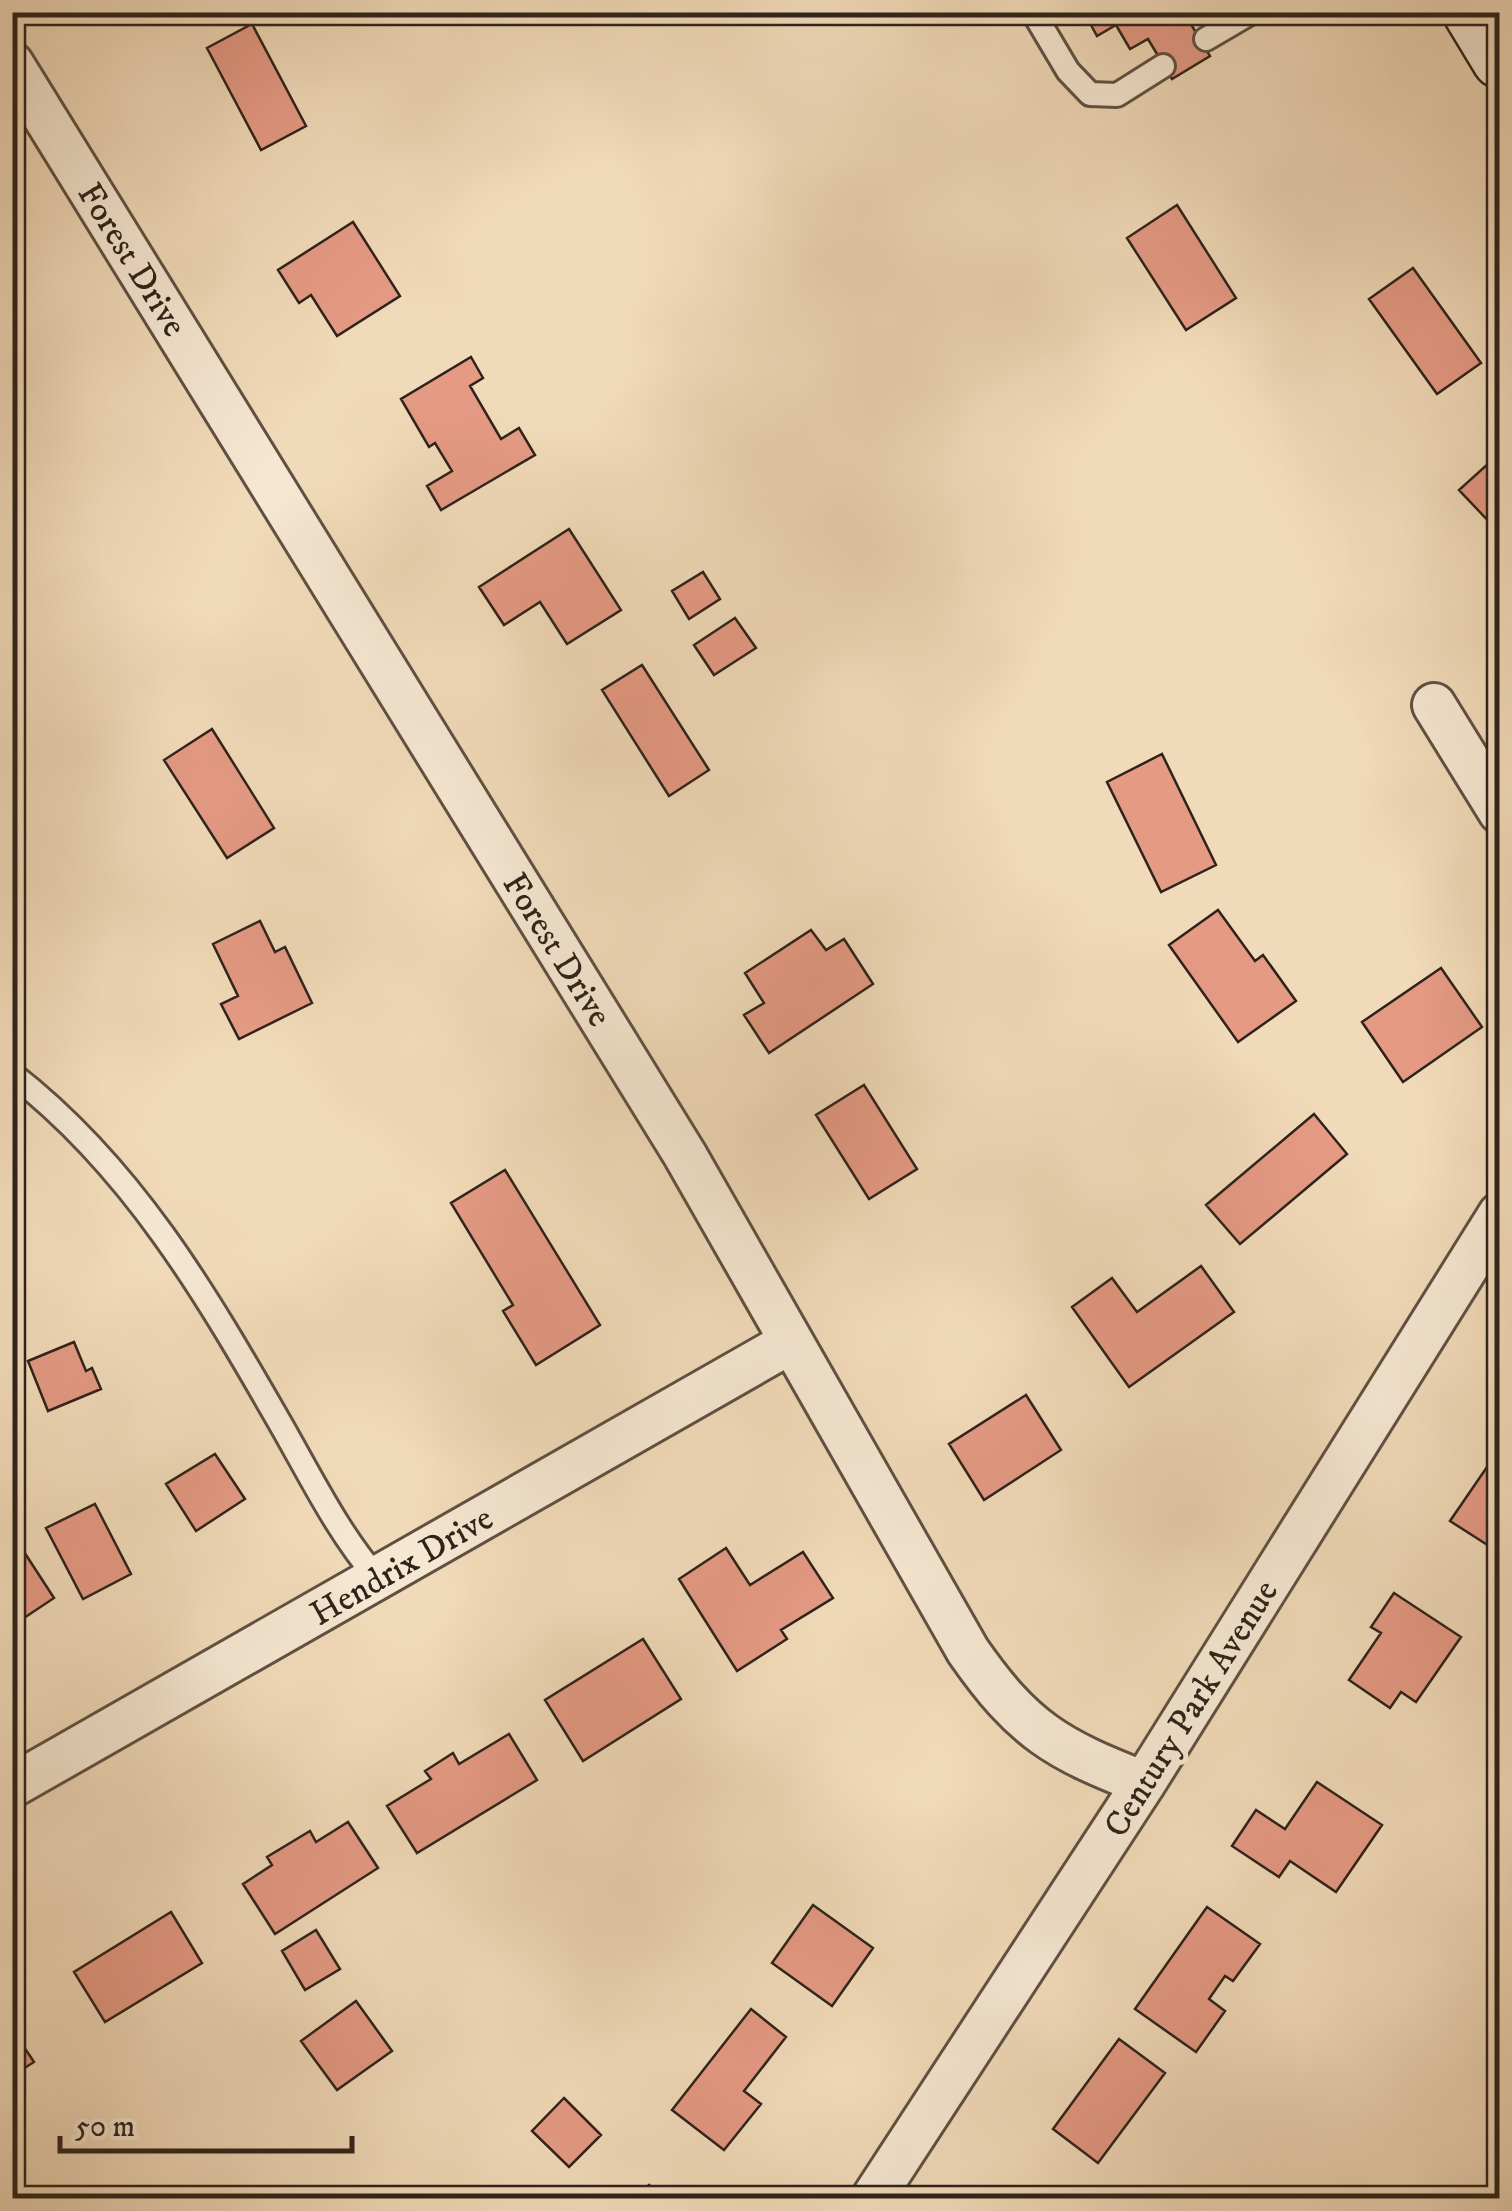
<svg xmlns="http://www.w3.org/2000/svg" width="1512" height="2211" font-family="'IM FELL DW Pica',serif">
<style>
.building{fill:#e59a84;stroke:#2e231a;stroke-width:2.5}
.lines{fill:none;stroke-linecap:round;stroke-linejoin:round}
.service-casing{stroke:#5f5142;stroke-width:28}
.minor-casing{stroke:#5f5142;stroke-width:48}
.secondary-casing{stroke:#2e231a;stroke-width:60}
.service{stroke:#f6e7d2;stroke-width:22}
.minor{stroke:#f6e7d2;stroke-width:42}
.secondary{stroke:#f6e7d2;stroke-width:55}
.labels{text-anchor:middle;stroke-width:10;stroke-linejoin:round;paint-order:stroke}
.street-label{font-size:35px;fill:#2e231a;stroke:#f6e7d2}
</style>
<rect width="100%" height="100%" fill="#f1dab9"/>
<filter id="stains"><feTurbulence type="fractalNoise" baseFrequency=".002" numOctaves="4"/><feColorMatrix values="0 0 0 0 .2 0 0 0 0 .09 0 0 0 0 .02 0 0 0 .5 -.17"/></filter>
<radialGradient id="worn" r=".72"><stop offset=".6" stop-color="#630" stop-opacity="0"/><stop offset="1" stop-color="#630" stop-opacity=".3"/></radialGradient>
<!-- building -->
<path class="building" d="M1084,12H1193L1186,16L1210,56L1172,79L1148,39L1130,49L1116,25L1097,36Z
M252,24L306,126L261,150L207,48Z
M1177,205L1236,298L1186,330L1127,238Z
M353,222L400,296L337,336L311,295L299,303L278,270Z
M1413,268L1481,363L1437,394L1369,299Z
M471,357L483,378L470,386L501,439L519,428L535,455L441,510L427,486L452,471L435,443L429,447L401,399Z
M1500,453V523L1494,527L1459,490Z
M569,529L621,610L567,644L540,602L504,625L479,587Z
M703,572L720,599L689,619L672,591Z
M735,618L756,648L714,675L694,645Z
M642,665L709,770L669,796L602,690Z
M212,729L274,828L227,858L164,760Z
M1162,754L1216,865L1161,892L1107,782Z
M1218,910L1255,961L1263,955L1296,1001L1238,1042L1169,945Z
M260,921L275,952L285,947L312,1003L239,1039L221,1004L238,996L213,944Z
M811,930L826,950L844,939L873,984L769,1053L744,1015L764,1003L745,973Z
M1441,968L1482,1027L1403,1082L1362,1022Z
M864,1085L917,1169L869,1199L816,1115Z
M1314,1114L1347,1154L1240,1244L1206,1205Z
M505,1170L600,1325L536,1365L503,1311L513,1305L451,1203Z
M1201,1266L1234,1312L1129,1387L1072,1307L1112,1278L1137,1312Z
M74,1342L86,1371L92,1368L101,1389L48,1411L28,1361Z
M1026,1395L1061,1450L984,1500L949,1444Z
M1500,1448V1553L1450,1521Z
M215,1454L245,1499L196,1531L166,1484Z
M95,1504L131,1574L83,1599L46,1528Z
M15,1538L54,1598L12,1626V1540Z
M726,1548L750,1585L803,1552L833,1598L781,1630L787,1639L737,1671L679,1579Z
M1394,1593L1461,1637L1416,1702L1401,1692L1390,1708L1349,1680L1381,1633L1371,1627Z
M643,1639L681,1699L583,1761L545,1700Z
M509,1734L537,1780L417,1853L387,1806L431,1779L425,1771L453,1753L459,1764Z
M1317,1782L1382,1825L1336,1892L1290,1861L1279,1877L1232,1846L1256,1810L1285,1829Z
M348,1822L378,1868L275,1934L243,1884L272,1865L267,1857L310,1831L316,1842Z
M813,1905L873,1948L832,2006L772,1963Z
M1207,1907L1260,1944L1233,1981L1225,1976L1209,1999L1225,2011L1196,2052L1135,2009Z
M171,1912L202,1963L105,2022L74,1972Z
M316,1930L340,1969L305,1990L282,1951Z
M356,2001L392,2051L337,2090L301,2041Z
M751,2009L786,2037L744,2091L761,2104L724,2150L672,2110Z
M12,2029L34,2062L12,2076Z
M1119,2039L1165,2073L1098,2163L1053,2129Z
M564,2098L601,2135L569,2167L532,2131Z
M649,2185L663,2198H635Z"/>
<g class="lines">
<defs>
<path id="service" d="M1033,12L1068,71L1090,94L1117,95L1163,66
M1206,39L1252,12
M12,1074C132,1167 206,1294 280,1423C311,1477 337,1531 377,1578"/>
<path id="minor" d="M12,64L685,1155L968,1651C1023,1730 1056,1749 1144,1783
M1434,705L1500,812
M12,1786L789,1343
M873,2198L1144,1783L1500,1214"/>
<path id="secondary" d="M1471,12L1500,60"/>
</defs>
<!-- service casing -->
<use href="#service" class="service-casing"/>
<!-- minor casing -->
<use href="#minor" class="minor-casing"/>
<!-- secondary casing -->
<use href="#secondary" class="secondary-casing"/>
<!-- service -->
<use href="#service" class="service"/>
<!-- minor -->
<use href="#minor" class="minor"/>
<!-- secondary -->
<use href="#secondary" class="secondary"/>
</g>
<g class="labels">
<!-- street labels -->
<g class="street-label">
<text transform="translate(133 259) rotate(58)" y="12">Forest Drive</text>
<text transform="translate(558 949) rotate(58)" y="12">Forest Drive</text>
<text transform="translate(401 1565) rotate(-30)" y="12">Hendrix Drive</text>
<text transform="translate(1190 1708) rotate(-58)" y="12">Century Park Avenue</text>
</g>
</g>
<!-- margin -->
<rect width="1512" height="2211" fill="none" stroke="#f1dab9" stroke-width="50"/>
<rect x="15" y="15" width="1482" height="2181" fill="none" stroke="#2e231a" stroke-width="5"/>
<rect x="25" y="25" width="1462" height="2161" fill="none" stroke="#2e231a" stroke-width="2.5"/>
<!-- scale -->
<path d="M60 2136v15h292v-15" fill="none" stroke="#2e231a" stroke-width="5"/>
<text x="75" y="2136" font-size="30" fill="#2e231a" stroke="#f6e7d2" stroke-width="8" paint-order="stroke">50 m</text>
<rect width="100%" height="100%" filter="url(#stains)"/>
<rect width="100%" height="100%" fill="url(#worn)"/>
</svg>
